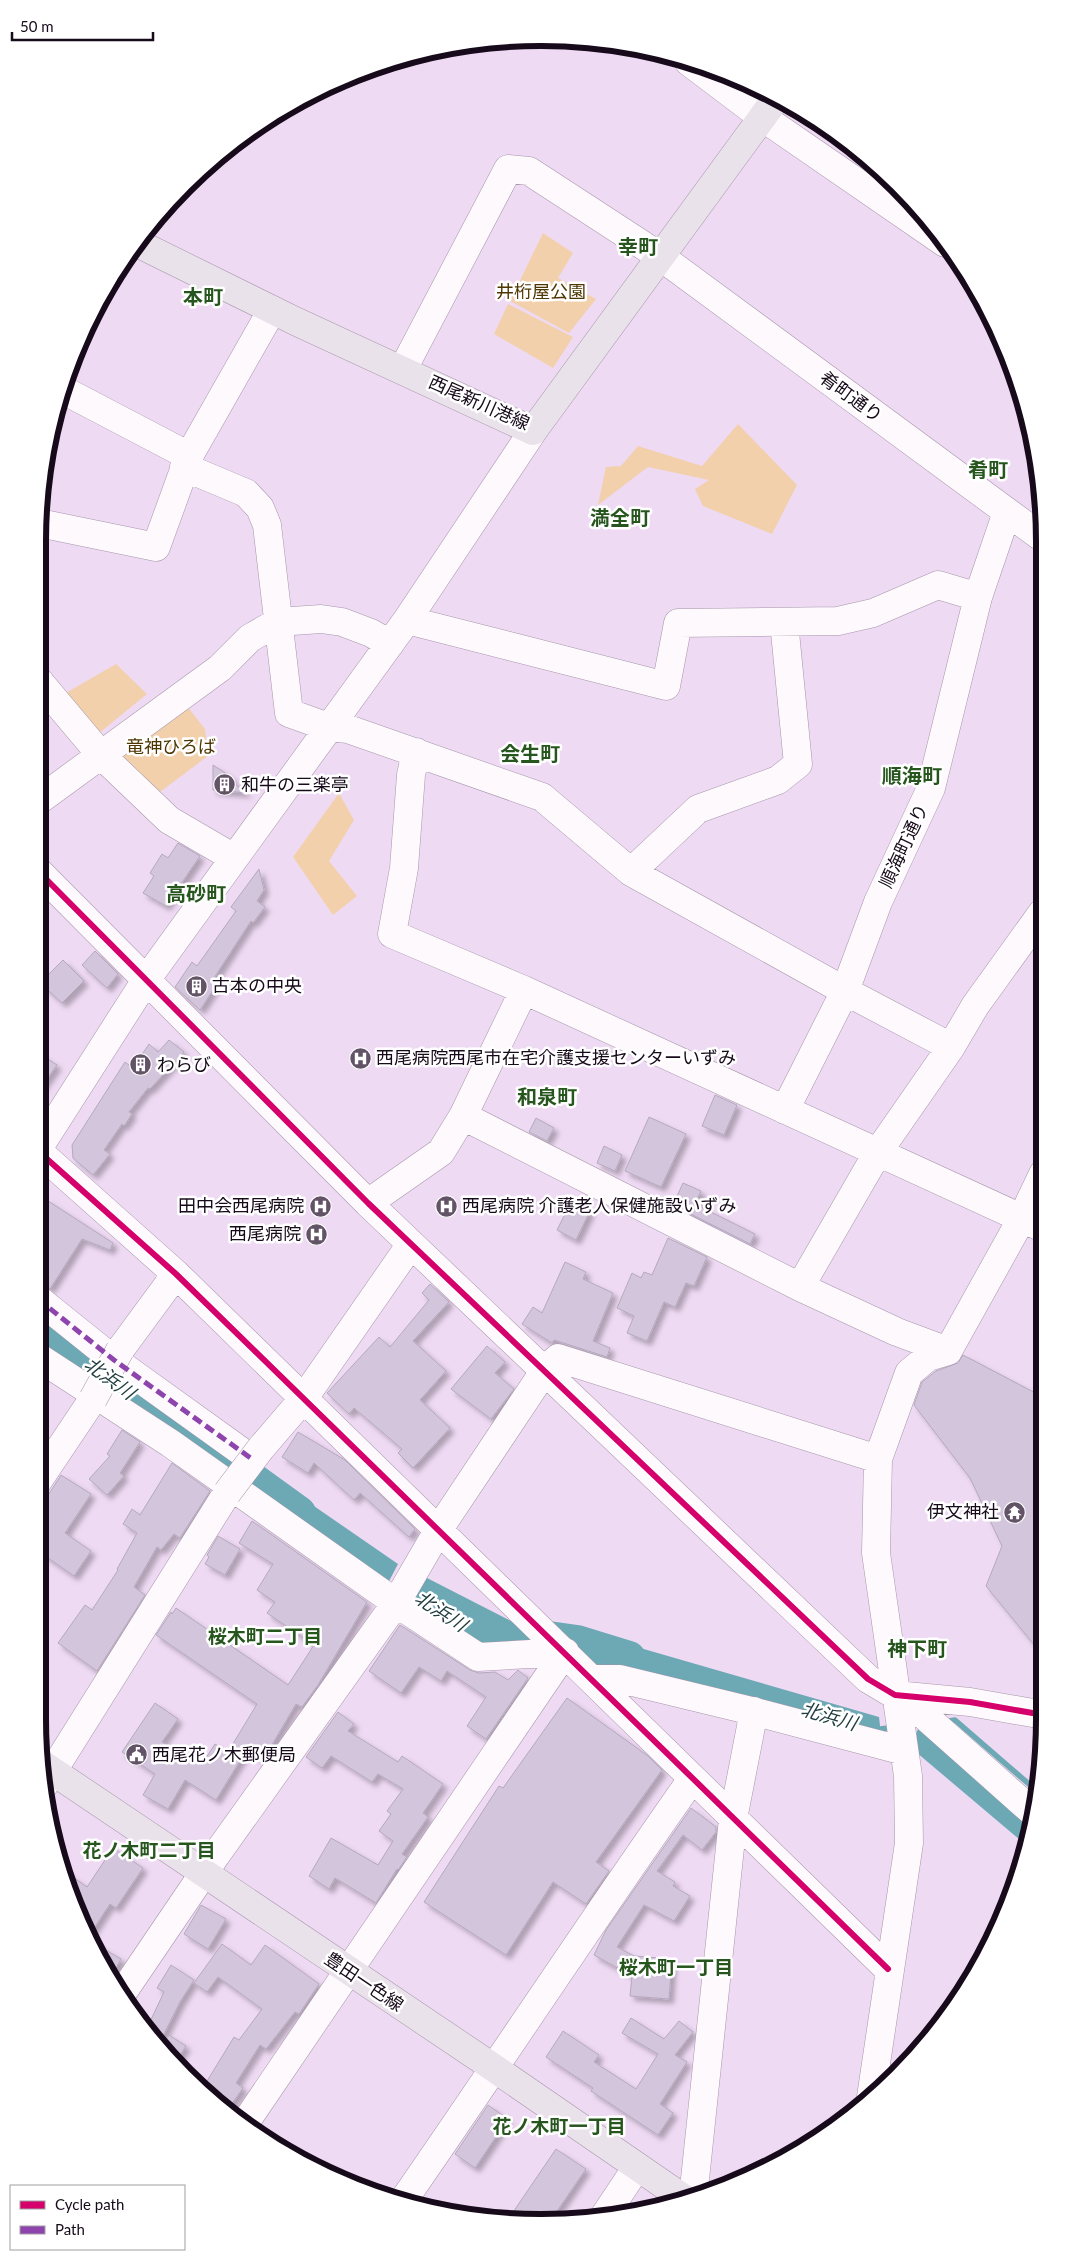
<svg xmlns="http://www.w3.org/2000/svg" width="1082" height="2260" font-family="Lato,'Noto Sans JP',sans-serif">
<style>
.green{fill:#f3d0ac}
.water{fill:#6ca9b5}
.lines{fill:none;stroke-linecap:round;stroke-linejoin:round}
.stream{stroke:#6ca9b5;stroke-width:5.5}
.river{stroke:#6ca9b5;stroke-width:34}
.building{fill:#d3c6dc;stroke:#b5a8bd;filter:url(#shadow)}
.minor-casing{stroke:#a696a9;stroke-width:29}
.major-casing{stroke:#a897ab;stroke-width:29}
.minor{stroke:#fdf9fd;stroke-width:28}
.major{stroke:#e9e2ea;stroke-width:28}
.minor-bridge-casing{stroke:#a696a9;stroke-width:29;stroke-linecap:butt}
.minor-bridge{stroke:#fdf9fd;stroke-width:28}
.quiet{stroke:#8e44ad;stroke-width:5;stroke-dasharray:10 5;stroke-linecap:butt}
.cycleway-casing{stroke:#fff;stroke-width:9}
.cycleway{stroke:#d6006c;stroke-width:6}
.labels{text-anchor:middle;stroke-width:5;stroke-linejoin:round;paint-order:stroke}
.park-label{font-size:18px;fill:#4e3602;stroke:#fff}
.street-label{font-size:18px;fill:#170a1a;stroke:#fff}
.poi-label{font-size:18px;fill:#170a1a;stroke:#fff;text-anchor:start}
.water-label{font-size:19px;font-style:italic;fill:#1f3c3e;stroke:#fff}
.neighbourhood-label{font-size:19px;font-weight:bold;fill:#26551d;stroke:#fff}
.quarter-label{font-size:20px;font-weight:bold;fill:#26551d;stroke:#fff}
.rim{fill:none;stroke:#170a1a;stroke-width:6}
</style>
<defs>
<filter id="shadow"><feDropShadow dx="4.5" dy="4.5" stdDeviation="2.5" flood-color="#0004"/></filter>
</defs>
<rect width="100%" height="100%" fill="#efdaf4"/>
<!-- green -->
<path class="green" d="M543,233L573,253L558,278L596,299L569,333L510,301Z
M508,304L573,337L553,368L494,334Z
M738,424L797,485L772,534L703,506L695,489L709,480L648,467L598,505L606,467L621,466L638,446L702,466Z
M116,664L147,694L98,734L64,694Z
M183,701L205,729L208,756L156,795L111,755Z
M339,793L354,820L329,861L357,896L333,915L293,857Z"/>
<!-- water -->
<path class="water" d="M38,1311L103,1364L95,1380L38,1342Z
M122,1379L245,1462L237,1474L113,1394Z
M269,1475L398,1564L387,1585L255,1494Z
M427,1578L519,1625L539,1650L476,1643L410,1600Z
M571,1628L879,1717L881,1734L594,1658Z
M918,1729L1032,1827L1026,1845L910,1747Z"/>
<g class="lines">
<!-- stream -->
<path class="stream" d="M943,1722L955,1720L1037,1791
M874,1730L894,1727"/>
<!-- river -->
<path class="river" d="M216,1453L299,1513
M527,1635L577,1642L629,1658"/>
</g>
<!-- building -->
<path class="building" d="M213,765L233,778L231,781L247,793L213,790Z
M178,843L200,856L166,906L143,893L154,876L150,873L162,854L168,858Z
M259,869L264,890L257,901L265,907L253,923L251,921L214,978L219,981L200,1010L175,987L192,962L197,966L236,911L231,907Z
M95,951L118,974L107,988L82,965Z
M63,960L84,981L62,1003L40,983Z
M169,1040L184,1052L150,1089L148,1088L129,1112L132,1114L124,1126L122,1124L104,1150L110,1154L93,1175L73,1158L72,1145L125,1062L133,1068L149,1044L158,1052Z
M38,1053L57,1065L38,1092Z
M715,1095L737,1105L724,1135L702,1126Z
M649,1117L686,1134L661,1187L625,1171Z
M536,1118L554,1128L547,1141L529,1132Z
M604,1146L622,1155L615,1171L597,1163Z
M683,1183L701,1191L695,1204L755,1234L750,1244L673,1205Z
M45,1199L113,1243L110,1250L82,1239L50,1289L38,1281V1211Z
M571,1202L590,1211L576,1240L557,1230Z
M668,1238L707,1257L694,1286L686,1283L675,1307L664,1302L647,1341L627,1333L634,1316L617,1308L632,1273L641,1278L644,1272L652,1275Z
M565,1262L586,1272L583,1279L613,1293L593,1341L610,1348L607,1357L554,1340L552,1343L522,1324L533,1307L542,1313Z
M430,1284L449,1302L413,1341L446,1371L420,1400L450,1428L413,1468L398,1453L402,1449L354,1408L349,1414L327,1393L379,1337L390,1347L429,1300L422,1293Z
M487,1346L505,1362L495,1373L514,1389L491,1419L451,1389Z
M963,1355L1043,1397L1044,1657L986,1586L1002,1546L970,1478L914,1405L922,1382L936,1371L958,1363Z
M122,1430L140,1442L120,1473L124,1476L107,1495L89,1479L110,1456L107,1454Z
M298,1432L345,1460L415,1529L409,1537L360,1493L354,1500L314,1463L308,1473L282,1457Z
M172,1463L210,1491L180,1538L174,1534L161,1550L157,1547L134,1587L145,1595L97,1671L58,1643L85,1605L92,1610L118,1570L117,1569L137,1533L123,1524L132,1509L140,1515Z
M61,1475L91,1494L65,1533L91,1551L74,1576L38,1551V1511Z
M252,1521L367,1602L318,1685L302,1707L296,1704L263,1760L246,1751L216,1800L185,1780L168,1809L143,1795L155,1774L122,1752L155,1703L178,1719L162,1742L202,1764L215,1744L228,1752L257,1704L156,1635L171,1612L172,1614L176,1608L288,1685L314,1645L267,1613L275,1602L257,1590L273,1564L239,1543Z
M218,1536L240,1549L225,1575L205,1564L209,1557L207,1555Z
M400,1625L470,1670L479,1673L495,1672L508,1680L518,1670L528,1678L486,1739L467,1726L486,1697L447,1671L441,1681L419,1667L401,1693L369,1671Z
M567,1698L648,1756L662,1770L596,1862L609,1871L586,1904L553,1882L506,1955L424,1902L499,1786L503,1788Z
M338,1712L354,1724L348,1731L398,1762L402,1756L443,1784L423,1813L428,1817L402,1854L407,1857L398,1870L397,1869L376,1903L335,1878L329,1889L309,1876L331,1838L378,1865L393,1841L379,1831L391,1814L387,1811L403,1789L378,1774L372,1782L331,1756L322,1768L306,1757Z
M691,1808L716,1827V1832L702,1850L683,1835L657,1871L675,1882L673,1886L690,1896L674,1921L644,1905L617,1947L634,1956L672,1959L669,1999L630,1996L632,1976L594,1955L606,1930Z
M113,1848L143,1868L116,1908L110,1904L89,1936L61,1869L87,1887Z
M201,1905L226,1919L208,1949L184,1934Z
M92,1942L121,1959L110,1979L105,1970Z
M222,1944L251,1965L265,1945L319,1984L299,2014L295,2012L266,2049L260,2045L236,2083L243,2088L231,2105L204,2086L234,2037L239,2040L262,2009L218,1977L207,1992L194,1983Z
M171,1965L194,1980L180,2002L163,2036L147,2028L164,1992L157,1988Z
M631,2018L664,2039L679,2021L693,2032L675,2055L687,2062L660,2104L673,2113L658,2135L591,2091L593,2088L546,2057L563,2031L599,2055L594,2062L636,2089L658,2054L622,2033Z
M169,2035L186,2046L176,2062L161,2047Z
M488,2105L508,2119L475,2168L455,2154Z
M556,2149L586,2169L551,2220L507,2221Z"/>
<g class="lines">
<defs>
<path id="minor" d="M689,62L762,117L945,243
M403,369L508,169L529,171L661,257L1040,536
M63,390L189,456
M184,467L246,493L260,508L267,525L289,713L328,727L348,729L542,797L631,872L845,991L951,1047
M39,523L156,547L189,456L272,310
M407,620L666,686L678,623L838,621L873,613L938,585L978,597
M38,680L101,755L169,820L234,858
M416,752L411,775L404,868L392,934L524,990L1043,1228
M38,801L220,668L250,638L278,622L321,619L342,622L371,633L390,644
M38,871L368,1203L868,1679L895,1695L970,1702L1044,1715
M631,872L698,809L778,780L798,764L784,622
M785,1110L845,991L878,902L931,788L978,597L1007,512
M463,1116L524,990
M38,1149L146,980L407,620L533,431
M38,1151L176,1274L888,1969
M368,1203L441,1152L463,1116L800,1287L897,1332L948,1351
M800,1287L878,1152L951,1047L975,1006L1042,913
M38,1299L114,1360L252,1459
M120,1350L176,1274
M38,1357L170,1443L396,1603L478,1657L565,1652
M261,1448L304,1398L411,1244
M38,1481L93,1399
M592,1679H620L752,1711L904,1751L905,1757
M901,1695L1035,1814
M44,1785L227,1493
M121,1995L216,1855L396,1603L439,1529L545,1370L558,1358L878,1459
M871,2097L909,1843L908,1776L876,1553L878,1459L909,1373L928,1357L948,1351L1022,1218L1043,1174
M245,2123L565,1652
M693,2198L733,1819L754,1711
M403,2201C500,2061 594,1918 692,1779
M603,2218L637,2167"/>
<path id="major" d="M137,243L295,321L533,431L775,100
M42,1764L494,2068L686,2200"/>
</defs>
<!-- minor casing -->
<use href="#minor" class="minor-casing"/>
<!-- major casing -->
<use href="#major" class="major-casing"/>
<!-- minor -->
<use href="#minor" class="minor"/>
<!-- major -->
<use href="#major" class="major"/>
<defs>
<path id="minor-bridge" d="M93,1399L120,1350
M227,1493L261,1448"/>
</defs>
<!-- minor-bridge casing -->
<use href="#minor-bridge" class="minor-bridge-casing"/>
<!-- minor-bridge -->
<use href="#minor-bridge" class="minor-bridge"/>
<!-- quiet -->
<path class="quiet" d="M38,1299L114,1360L252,1459"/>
<defs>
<path id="cycleway" d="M38,871L368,1203L868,1679L895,1695L970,1702L1044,1715
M38,1151L176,1274L888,1969"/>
</defs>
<!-- cycleway casing -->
<use href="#cycleway" class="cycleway-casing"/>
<!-- cycleway -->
<use href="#cycleway" class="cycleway"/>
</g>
<!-- icons -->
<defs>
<symbol id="building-disc" viewBox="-11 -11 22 22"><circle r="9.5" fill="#635366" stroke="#fff"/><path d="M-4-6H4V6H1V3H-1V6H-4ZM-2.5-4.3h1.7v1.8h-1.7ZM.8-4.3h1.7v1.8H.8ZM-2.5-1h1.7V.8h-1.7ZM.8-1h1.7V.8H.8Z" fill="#fff"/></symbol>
<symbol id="hospital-disc" viewBox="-11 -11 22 22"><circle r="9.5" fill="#635366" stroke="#fff"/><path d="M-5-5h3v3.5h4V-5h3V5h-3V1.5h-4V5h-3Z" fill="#fff"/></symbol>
<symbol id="temple-disc" viewBox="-11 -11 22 22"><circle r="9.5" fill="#635366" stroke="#fff"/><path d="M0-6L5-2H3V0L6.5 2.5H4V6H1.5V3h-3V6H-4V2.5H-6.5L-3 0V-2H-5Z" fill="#fff"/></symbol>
<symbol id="civic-disc" viewBox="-11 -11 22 22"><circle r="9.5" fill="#635366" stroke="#fff"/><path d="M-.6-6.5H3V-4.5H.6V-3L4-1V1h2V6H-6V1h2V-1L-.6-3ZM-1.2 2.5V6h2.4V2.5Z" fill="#fff"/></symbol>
</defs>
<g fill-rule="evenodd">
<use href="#building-disc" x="212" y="772" width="25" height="25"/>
<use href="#building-disc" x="184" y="974" width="25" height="25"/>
<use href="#hospital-disc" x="348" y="1046" width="25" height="25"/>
<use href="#building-disc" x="128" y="1052" width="25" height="25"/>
<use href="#hospital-disc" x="308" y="1194" width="25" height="25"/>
<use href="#hospital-disc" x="434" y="1194" width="25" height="25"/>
<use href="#hospital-disc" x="304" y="1222" width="25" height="25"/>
<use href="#temple-disc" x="1002" y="1500" width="25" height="25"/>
<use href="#civic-disc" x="124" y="1742" width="25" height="25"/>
</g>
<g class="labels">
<!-- park labels -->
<g class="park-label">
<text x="541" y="298">井桁屋公園</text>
<text x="171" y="753">竜神ひろば</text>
</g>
<!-- street labels -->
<g class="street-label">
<text transform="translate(851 397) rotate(36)" y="6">肴町通り</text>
<text transform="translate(479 403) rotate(24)" y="6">西尾新川港線</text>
<text transform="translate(904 846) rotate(-65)" y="6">順海町通り</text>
<text transform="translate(364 1982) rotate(34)" y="6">豊田一色線</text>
</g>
<!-- poi labels -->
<g class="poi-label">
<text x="241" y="791">和牛の三楽亭</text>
<text x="212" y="992">古本の中央</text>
<text x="376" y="1064">西尾病院西尾市在宅介護支援センターいずみ</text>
<text x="157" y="1071">わらび</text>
<text x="304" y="1212" text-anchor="end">田中会西尾病院</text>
<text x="462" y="1212">西尾病院 介護老人保健施設いずみ</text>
<text x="301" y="1240" text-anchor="end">西尾病院</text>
<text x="999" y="1518" text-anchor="end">伊文神社</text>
<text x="152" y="1761">西尾花ノ木郵便局</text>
</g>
<!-- water labels -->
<g class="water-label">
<text transform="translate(110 1378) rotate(36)" y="7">北浜川</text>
<text transform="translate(441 1611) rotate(33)" y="7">北浜川</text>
<text transform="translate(829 1716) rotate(16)" y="7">北浜川</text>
</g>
<!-- neighbourhood labels -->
<g class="neighbourhood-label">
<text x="265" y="1643">桜木町二丁目</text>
<text x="149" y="1857">花ノ木町二丁目</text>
<text x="676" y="1974">桜木町一丁目</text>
<text x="559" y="2133">花ノ木町一丁目</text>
</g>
<!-- quarter labels -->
<g class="quarter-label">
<text x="638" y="254">幸町</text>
<text x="203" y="304">本町</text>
<text x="988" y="477">肴町</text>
<text x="620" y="525">満全町</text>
<text x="530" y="761">会生町</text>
<text x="912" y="783">順海町</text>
<text x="196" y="901">高砂町</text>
<text x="547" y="1104">和泉町</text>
<text x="917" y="1656">神下町</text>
</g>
</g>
<!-- crop -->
<path d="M0 0H1082V2260H0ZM541 46H541A495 495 0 0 1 1036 541V1719A495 495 0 0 1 541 2214H541A495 495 0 0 1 46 1719V541A495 495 0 0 1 541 46Z" fill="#fff" fill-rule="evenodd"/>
<path class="rim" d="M541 46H541A495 495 0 0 1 1036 541V1719A495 495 0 0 1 541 2214H541A495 495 0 0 1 46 1719V541A495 495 0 0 1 541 46Z"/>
<!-- legend -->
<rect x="10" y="2185" width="175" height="65" fill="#ffffff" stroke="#a29da3"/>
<rect x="20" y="2201" width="25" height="8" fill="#d6006c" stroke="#a29da3"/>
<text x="55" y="2210" font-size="15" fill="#170a1a">Cycle path</text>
<rect x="20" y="2226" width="25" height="8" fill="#8e44ad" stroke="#a29da3"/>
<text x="55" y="2235" font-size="15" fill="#170a1a">Path</text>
<!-- scale -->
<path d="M12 32v8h141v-8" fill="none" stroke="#170a1a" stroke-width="2.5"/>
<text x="20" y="32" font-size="15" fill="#170a1a" stroke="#ffffff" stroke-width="4" paint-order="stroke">50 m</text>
</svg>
